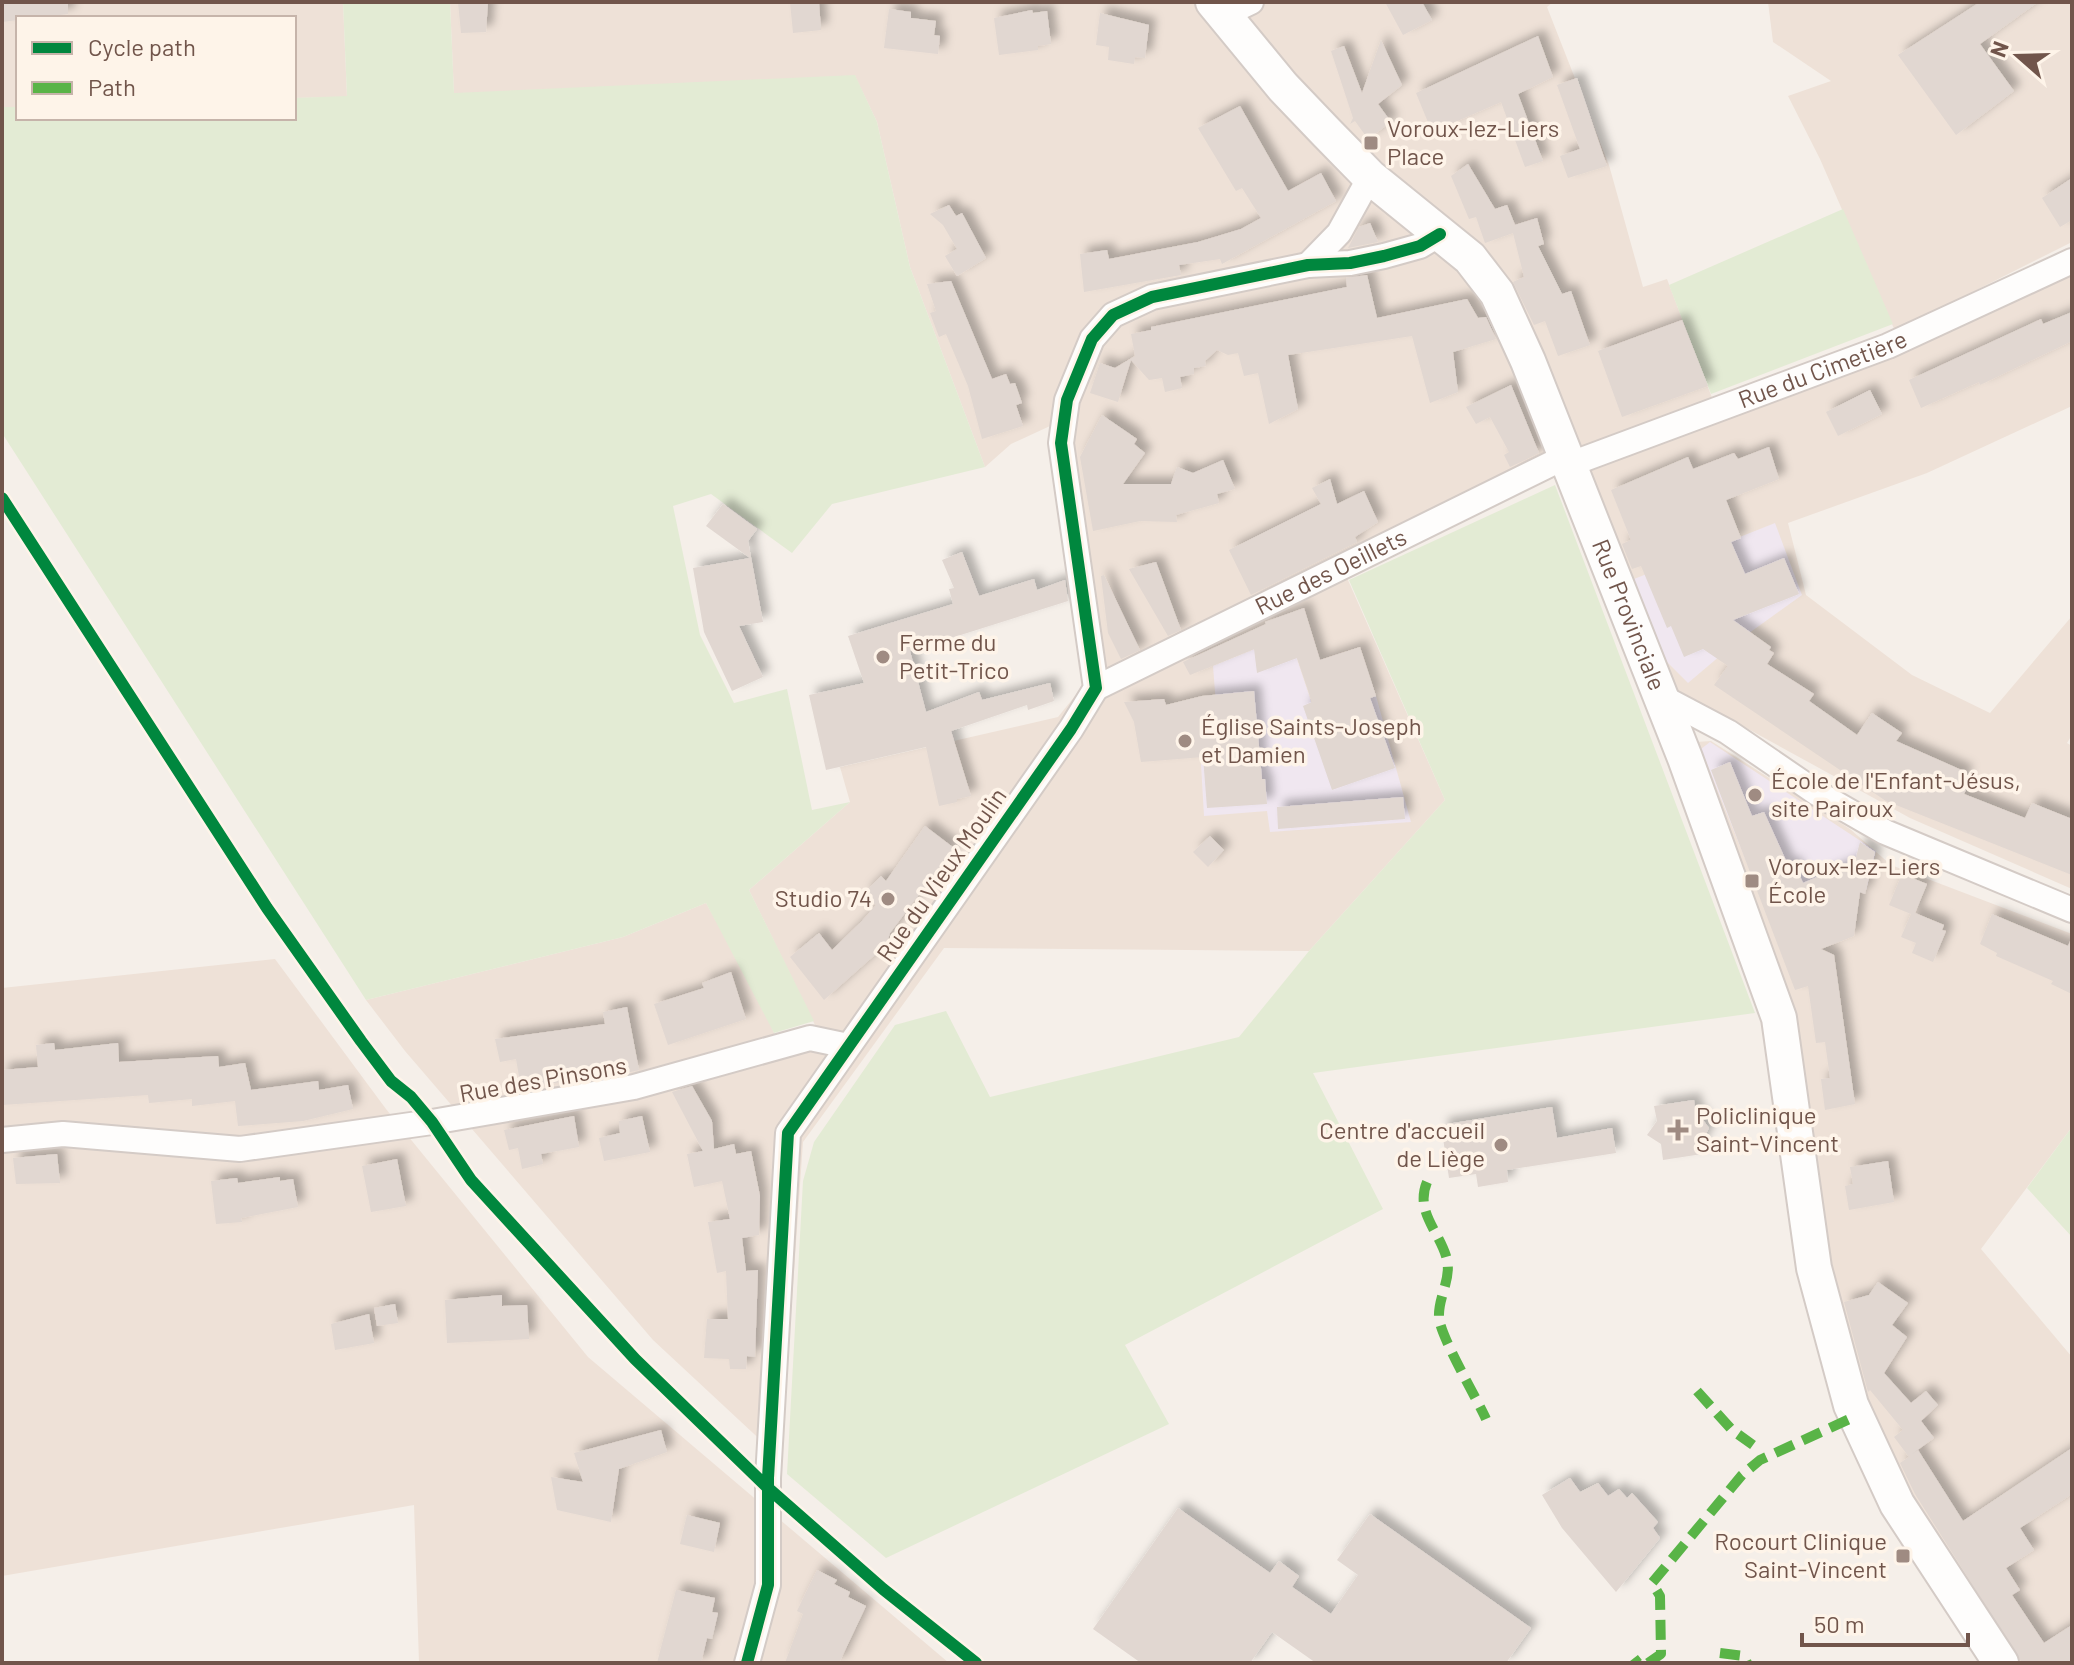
<svg xmlns="http://www.w3.org/2000/svg" width="2074" height="1665" font-family="Barlow,sans-serif">
<style>
.residential{fill:#eee1d7}
.education{fill:#f0e7f0}
.green{fill:#e3ebd4}
.building{fill:#e1d7d1;filter:url(#shadow)}
.lines{fill:none;stroke-linecap:round;stroke-linejoin:round}
.minor-casing{stroke:#d4cbc6;stroke-width:28}
.secondary-casing{stroke:#d4cbc6;stroke-width:38}
.minor{stroke:#fefdfc;stroke-width:24}
.secondary{stroke:#fefdfc;stroke-width:34}
.quiet{stroke:#59b447;stroke-width:10;stroke-dasharray:20 10;stroke-linecap:butt}
.cycleway-casing{stroke:#fef4e9;stroke-width:17}
.cycleway{stroke:#00873e;stroke-width:12}
.poi-dot{fill:#9f8b82;stroke:#fef4e9;stroke-width:3}
.labels{text-anchor:middle;stroke-width:7;stroke-linejoin:round;paint-order:stroke}
.poi-label{font-size:24px;fill:#71554b;stroke:#fef4e9;text-anchor:start}
.street-label{font-size:24px;fill:#71554b;stroke:#fef4e9}
</style>
<defs>
<filter id="shadow"><feDropShadow dx="7" dy="-7" stdDeviation="4" flood-color="#0004"/></filter>
</defs>
<rect width="100%" height="100%" fill="#f5efe9"/>
<!-- residential -->
<path class="residential" d="M2,2H343L347,97L294,98V18H18V107H2Z
M450,2H1553L1547,7L1609,165L1643,287L1667,279L1714,403L1340,562L1445,800L1309,951L944,948L803,1142L781,1459L653,1340L405,1051L366,1000L623,937L706,903L750,982L777,1039L815,1025L749,890L850,802L840,767L1058,717L1104,660L1063,420L1011,444L985,467L910,267L877,122L855,76L454,94Z
M1768,2H2072V242L1895,331L1820,159L1788,96L1831,81L1773,42Z
M2072,262V406L1927,473L1788,523L1806,595L1912,675L1990,713L2072,616V735L2067,743L2072,746V889L1910,818L1670,686L1584,472Z
M1711,741L1850,829L1891,865L2072,934V1127L1981,1249L2072,1357V1663H2015L1879,1458L1696,742Z
M275,959L386,1109L588,1357L949,1663H419L414,1505L2,1576V988Z"/>
<!-- education -->
<path class="education" d="M1775,523L1802,595L1734,644L1688,683L1667,662L1634,579Z
M1289,635L1316,716L1376,696L1411,822L1270,832L1267,811L1204,816L1201,764L1235,762L1218,730L1213,666Z
M1710,742L1876,851L1866,890L1773,928L1701,749Z"/>
<!-- green -->
<path class="green" d="M343,2H450L454,93L855,75L877,122L910,267L985,467L832,504L792,553L711,494L673,506L700,635L734,703L787,689L812,810L850,802L749,890L814,1021L774,1033L706,903L623,937L366,1000L2,433V107H18V118H294V98L347,96Z
M1843,209L1893,324L1711,394L1669,285Z
M1555,485L1755,1013L1313,1073L1383,1209L1125,1345L1169,1424L886,1558L787,1474L803,1181L814,1142L895,1025L946,1011L990,1097L1239,1037L1309,951L1445,800L1349,580Z
M2072,1127V1237L2027,1188Z"/>
<!-- building -->
<path class="building" d="M2,2H68V14L2,22Z
M458,2H488L486,32L461,33Z
M790,2H819L821,30L793,33Z
M1385,2H1422L1432,20L1403,35Z
M1980,2H2038L1980,44L2014,91L1956,135L1898,55Z
M889,9L911,12V18L936,21L934,35L940,36L938,54L884,48Z
M1032,10L1033,13L1047,11L1051,44L1038,46V50L999,55L994,18Z
M1100,13L1149,25L1145,58L1135,57L1134,64L1108,60L1109,47L1096,45Z
M1538,36L1553,77L1518,94L1543,161L1525,167L1501,102L1432,132L1416,93Z
M1381,40L1402,85L1378,104L1391,122L1368,139L1355,121L1350,124L1353,118L1331,51L1344,46L1362,93Z
M1577,78L1607,166L1568,178L1560,156L1580,149L1557,85Z
M1240,106L1288,191L1321,173L1336,201L1222,264L1220,259L1179,265L1181,275L1084,292L1080,254L1107,250L1109,259L1198,242L1241,229L1261,218L1242,188L1236,191L1198,128Z
M1468,164L1495,209L1507,205L1515,225L1537,218L1544,244L1538,246L1562,294L1571,291L1590,345L1558,356L1545,321L1534,325L1513,282L1524,277L1513,233L1485,243L1476,217L1469,219L1451,176Z
M2072,178V220L2060,227L2042,198Z
M949,205L956,216L962,213L986,258L957,276L945,256L957,249L943,225L930,214Z
M1370,223L1378,242L1348,248L1359,227Z
M1367,275L1377,318L1467,299L1478,318L1486,317L1496,339L1453,352L1458,392L1430,403L1412,336L1288,355L1298,409L1269,424L1258,373L1244,376L1238,353L1228,355L1217,350L1205,361L1206,366L1194,368V374L1180,377L1182,388L1165,392L1162,378L1149,380L1131,360L1118,402L1090,393L1100,363L1115,368L1135,356L1131,334L1151,330V327L1347,287L1346,278Z
M951,281L992,379L1006,374L1010,384L1015,383L1022,403L1016,405L1023,426L982,439L968,386L946,334L939,337L930,313L936,311L927,284Z
M2072,312V341L1980,385L1979,382L1921,408L1909,380L2041,319L2043,324Z
M1682,320L1708,386L1622,417L1598,351Z
M1511,385L1539,453L1510,467L1504,455L1509,452L1490,417L1476,424L1466,407Z
M1870,390L1882,414L1838,436L1826,412Z
M1102,415L1137,439L1134,444L1145,453L1123,484H1171L1177,467L1193,473L1223,460L1235,489L1217,494L1219,503L1176,515L1177,522L1140,521L1093,531L1080,457Z
M1769,447L1779,479L1726,500L1741,538L1731,542L1745,574L1784,558L1799,594L1733,620L1771,647L1769,650L1774,653L1767,664L1814,694L1809,701L1857,735L1872,713L1902,733L1896,741L1966,772L1960,788L1966,790L1964,794L2025,818L2032,803L2072,819V875L1886,801L1714,685L1728,666L1703,649L1684,657L1671,626L1667,628L1641,566L1632,569L1622,544L1631,540L1611,490L1688,457L1693,469L1734,453L1738,459Z
M1330,479L1337,504L1364,491L1378,522L1355,537L1357,542L1251,595L1229,550L1321,504L1312,488Z
M723,504L757,529L748,541L763,622L739,626L763,677L732,691L704,632L693,568L750,558L706,526Z
M962,552L979,596L1034,579L1037,590L1065,580L1068,601L910,651L926,712L979,692L982,700L1050,683L1054,701L1028,710L1027,705L951,731L971,796L957,799V802L939,806L926,747L826,770L809,695L864,683L848,636L953,604L949,589L954,588L942,560Z
M1156,562L1181,630L1168,636L1129,569Z
M1104,575L1140,650L1121,659L1108,633L1101,576Z
M1304,608L1320,660L1360,647L1376,696L1370,698L1395,768L1332,790L1303,706L1312,702L1297,658L1257,673L1254,649L1190,675L1183,662L1266,624L1265,622Z
M1254,691L1262,779H1265L1267,804L1207,808L1203,757L1141,762L1134,722L1124,702L1164,699L1166,705L1202,696Z
M1730,762L1752,816L1764,812L1788,865L1794,863L1803,883L1855,861L1860,842L1875,852L1865,894L1860,892L1854,936L1821,949L1834,955L1855,1104L1825,1110L1821,1079L1830,1078L1825,1042L1816,1043L1808,986L1795,990L1711,770Z
M1403,797L1405,819L1278,829L1277,807Z
M925,826L954,848L890,933L886,945L824,1000L790,957L819,933L832,950L862,921L876,905L863,894L881,876L886,881Z
M1210,836L1224,850L1208,867L1193,852Z
M1902,874L1927,884L1915,913L1944,925L1942,930L1946,931L1933,962L1912,953L1916,943L1901,937L1911,914L1889,905Z
M1992,914L2068,946L2072,937V994L2051,984L2053,981L1996,956L1997,953L1980,944Z
M731,972L746,1019L668,1045L654,1004L704,988L702,983Z
M627,1007L639,1070L622,1074L620,1063L580,1071L581,1079L521,1088L516,1059L500,1062L495,1039L605,1024L603,1012Z
M54,1043L55,1050L118,1043L119,1062L218,1056L219,1067L245,1063L251,1090L318,1081L319,1090L348,1085L353,1109L303,1121L238,1126L235,1101L192,1106V1099L149,1103L148,1095L2,1105V1070L38,1067L36,1045Z
M692,1086L712,1121L714,1149L734,1144L736,1154L751,1151L760,1196L759,1235L742,1238L746,1271L758,1270L755,1357L747,1356L746,1369H730L729,1359L704,1358L707,1319H728L726,1271L717,1273L708,1222L730,1219L722,1181L694,1187L687,1154L703,1151L672,1092Z
M1694,1100L1695,1109L1709,1128L1700,1145L1702,1154L1663,1160L1661,1144L1647,1135L1657,1121L1654,1106Z
M1552,1107L1557,1138L1612,1128L1616,1153L1507,1170L1508,1182L1478,1187L1476,1174L1449,1178L1441,1125Z
M574,1116L579,1147L541,1154L543,1164L522,1169L518,1148L509,1150L504,1130Z
M642,1116L650,1152L604,1161L599,1138L620,1133L619,1121Z
M57,1154L60,1183L16,1184L13,1158Z
M397,1159L406,1206L371,1212L362,1166Z
M1888,1161L1894,1202L1849,1210L1845,1186L1853,1184L1850,1167Z
M280,1177V1181L293,1179L298,1207L241,1218L242,1222L216,1224L211,1181L237,1178L238,1183Z
M1878,1282L1908,1303L1892,1325L1907,1337L1884,1373L1911,1403L1926,1391L1938,1405L1921,1421L1934,1438L1912,1454L1918,1450L1963,1521L2072,1448V1494L2020,1528L2034,1550L2006,1568L2020,1590L2012,1595L2044,1643L2072,1625V1663H2022L1915,1494L1900,1463L1909,1457L1894,1437L1903,1430L1870,1390L1868,1392L1844,1302L1869,1295Z
M502,1295V1306L527,1305L529,1339L447,1343L445,1300Z
M395,1304L398,1323L377,1326L374,1308Z
M369,1314L374,1343L335,1350L331,1324Z
M661,1430L667,1452L619,1469L611,1522L557,1510L551,1477L583,1482L574,1453Z
M1570,1478L1580,1492L1598,1483L1608,1496L1619,1489L1627,1498L1632,1493L1658,1522L1653,1528L1660,1538L1616,1592L1562,1528L1542,1495Z
M1178,1508L1270,1573L1279,1561L1299,1576L1292,1587L1331,1614L1358,1575L1337,1560L1370,1514L1531,1628L1506,1663H1316L1272,1632L1250,1663H1141L1093,1629Z
M687,1515L720,1523L714,1552L680,1544Z
M817,1570L837,1580L834,1584L850,1592L848,1597L866,1606L839,1663H785L803,1614L797,1611Z
M676,1590L715,1598L712,1612L718,1613L712,1639L707,1638L701,1663H657Z"/>
<g class="lines">
<defs>
<g id="minor">
<path d="M1222,16L1251,2"/>
<path d="M1308,265L1339,233L1370,177"/>
<path id="s1" d="M1568,465L1888,346L2072,261"/>
<path id="s2" d="M1096,688L1565,457"/>
<path d="M1660,696L1728,732L1817,793L1885,832L2072,910"/>
<path d="M2,1140L63,1134L240,1149L432,1122L634,1087L810,1038L848,1046"/>
<path d="M747,1663L768,1585V1478L788,1133L1071,729L1096,688L1061,443L1067,400L1092,339L1113,315L1152,297L1308,265L1350,263L1384,256L1420,246L1440,234"/>
</g>
<g id="secondary">
<path id="s3" d="M1213,2L1283,87L1326,132L1370,177L1470,258L1497,293L1528,361L1685,758L1779,1018L1814,1268L1851,1405L1897,1504L2001,1663"/>
</g>
</defs>
<!-- minor casing -->
<use href="#minor" class="minor-casing"/>
<!-- secondary casing -->
<use href="#secondary" class="secondary-casing"/>
<!-- minor -->
<use href="#minor" class="minor"/>
<!-- secondary -->
<use href="#secondary" class="secondary"/>
<!-- quiet -->
<path class="quiet" d="M1427,1182C1415,1211 1438,1230 1446,1256C1453,1278 1438,1296 1439,1317C1439,1334 1477,1399 1486,1419
M1697,1391L1732,1430L1753,1445
M1720,1653L1744,1656L1747,1663
M1634,1658L1638,1663
M1648,1663L1661,1654L1660,1596L1652,1583L1742,1475L1760,1460L1856,1416"/>
<defs>
<path id="cycleway" d="M2,498L267,908L361,1041L391,1081L411,1097L432,1122L471,1180L635,1359L768,1488L883,1589L976,1663
M747,1663L768,1585V1478L788,1133L1071,729L1096,688L1061,443L1067,400L1092,339L1113,315L1152,297L1308,265L1350,263L1384,256L1420,246L1440,234"/>
</defs>
<!-- cycleway casing -->
<use href="#cycleway" class="cycleway-casing"/>
<!-- cycleway -->
<use href="#cycleway" class="cycleway"/>
</g>
<!-- markers -->
<g class="poi-dot">
<rect x="1363" y="135" width="16" height="16" rx="4"/>
<circle cx="883" cy="657" r="8"/>
<circle cx="1185" cy="741" r="8"/>
<circle cx="1755" cy="795" r="8"/>
<rect x="1744" y="873" width="16" height="16" rx="4"/>
<circle cx="888" cy="899" r="8"/>
<path d="M1674 1118h8v8h8v8h-8v8h-8v-8h-8v-8h8z"/>
<circle cx="1501" cy="1145" r="8"/>
<rect x="1895" y="1548" width="16" height="16" rx="4"/>
</g>
<g class="labels">
<!-- poi labels -->
<g class="poi-label">
<text x="1387" y="137">Voroux-lez-Liers<tspan x="1387" dy="28">Place</tspan></text>
<text x="899" y="651">Ferme du<tspan x="899" dy="28">Petit-Trico</tspan></text>
<text x="1201" y="735">Église Saints-Joseph<tspan x="1201" dy="28">et Damien</tspan></text>
<text x="1771" y="789">École de l'Enfant-Jésus,<tspan x="1771" dy="28">site Pairoux</tspan></text>
<text x="1768" y="875">Voroux-lez-Liers<tspan x="1768" dy="28">École</tspan></text>
<text x="872" y="907" text-anchor="end">Studio 74</text>
<text x="1696" y="1124">Policlinique<tspan x="1696" dy="28">Saint-Vincent</tspan></text>
<text x="1485" y="1139" text-anchor="end">Centre d'accueil<tspan x="1485" dy="28">de Liège</tspan></text>
<text x="1887" y="1550" text-anchor="end">Rocourt Clinique<tspan x="1887" dy="28">Saint-Vincent</tspan></text>
</g>
<!-- street labels -->
<g class="street-label">
<text dy="8" stroke="none"><textPath href="#s1" startOffset="272">Rue du Cimetière</textPath></text>
<text dy="8" stroke="none"><textPath href="#s2" startOffset="262">Rue des Oeillets</textPath></text>
<text dy="8" stroke="none"><textPath href="#s3" startOffset="756">Rue Provinciale</textPath></text>
<text transform="translate(942 875) rotate(-55)" y="8">Rue du Vieux Moulin</text>
<text transform="translate(543 1080) rotate(-10)" y="8">Rue des Pinsons</text>
</g>
</g>
<!-- border -->
<rect width="2074" height="1665" fill="none" stroke="#71554b" stroke-width="8"/>
<!-- legend -->
<rect x="16" y="16" width="280" height="104" fill="#fef4e9" stroke="#c6b4aa" stroke-width="2"/>
<rect x="32" y="42" width="40" height="12" fill="#00873e" stroke="#c6b4aa" stroke-width="2"/>
<text x="88" y="56" font-size="24" fill="#71554b">Cycle path</text>
<rect x="32" y="82" width="40" height="12" fill="#59b447" stroke="#c6b4aa" stroke-width="2"/>
<text x="88" y="96" font-size="24" fill="#71554b">Path</text>
<!-- north arrow -->
<g transform="translate(2018 56) rotate(290)" stroke="#fef4e9" stroke-width="6" paint-order="stroke">
<path d="M0-6L14 30L0 20L-14 30Z" fill="#71554b"/>
<text y="-12" font-size="22" font-weight="bold" text-anchor="middle" fill="#71554b">N</text>
</g>
<!-- scale -->
<path d="M1802 1633v12h166v-12" fill="none" stroke="#71554b" stroke-width="4"/>
<text x="1814" y="1633" font-size="24" fill="#71554b" stroke="#fef4e9" stroke-width="6" paint-order="stroke">50 m</text>
</svg>
